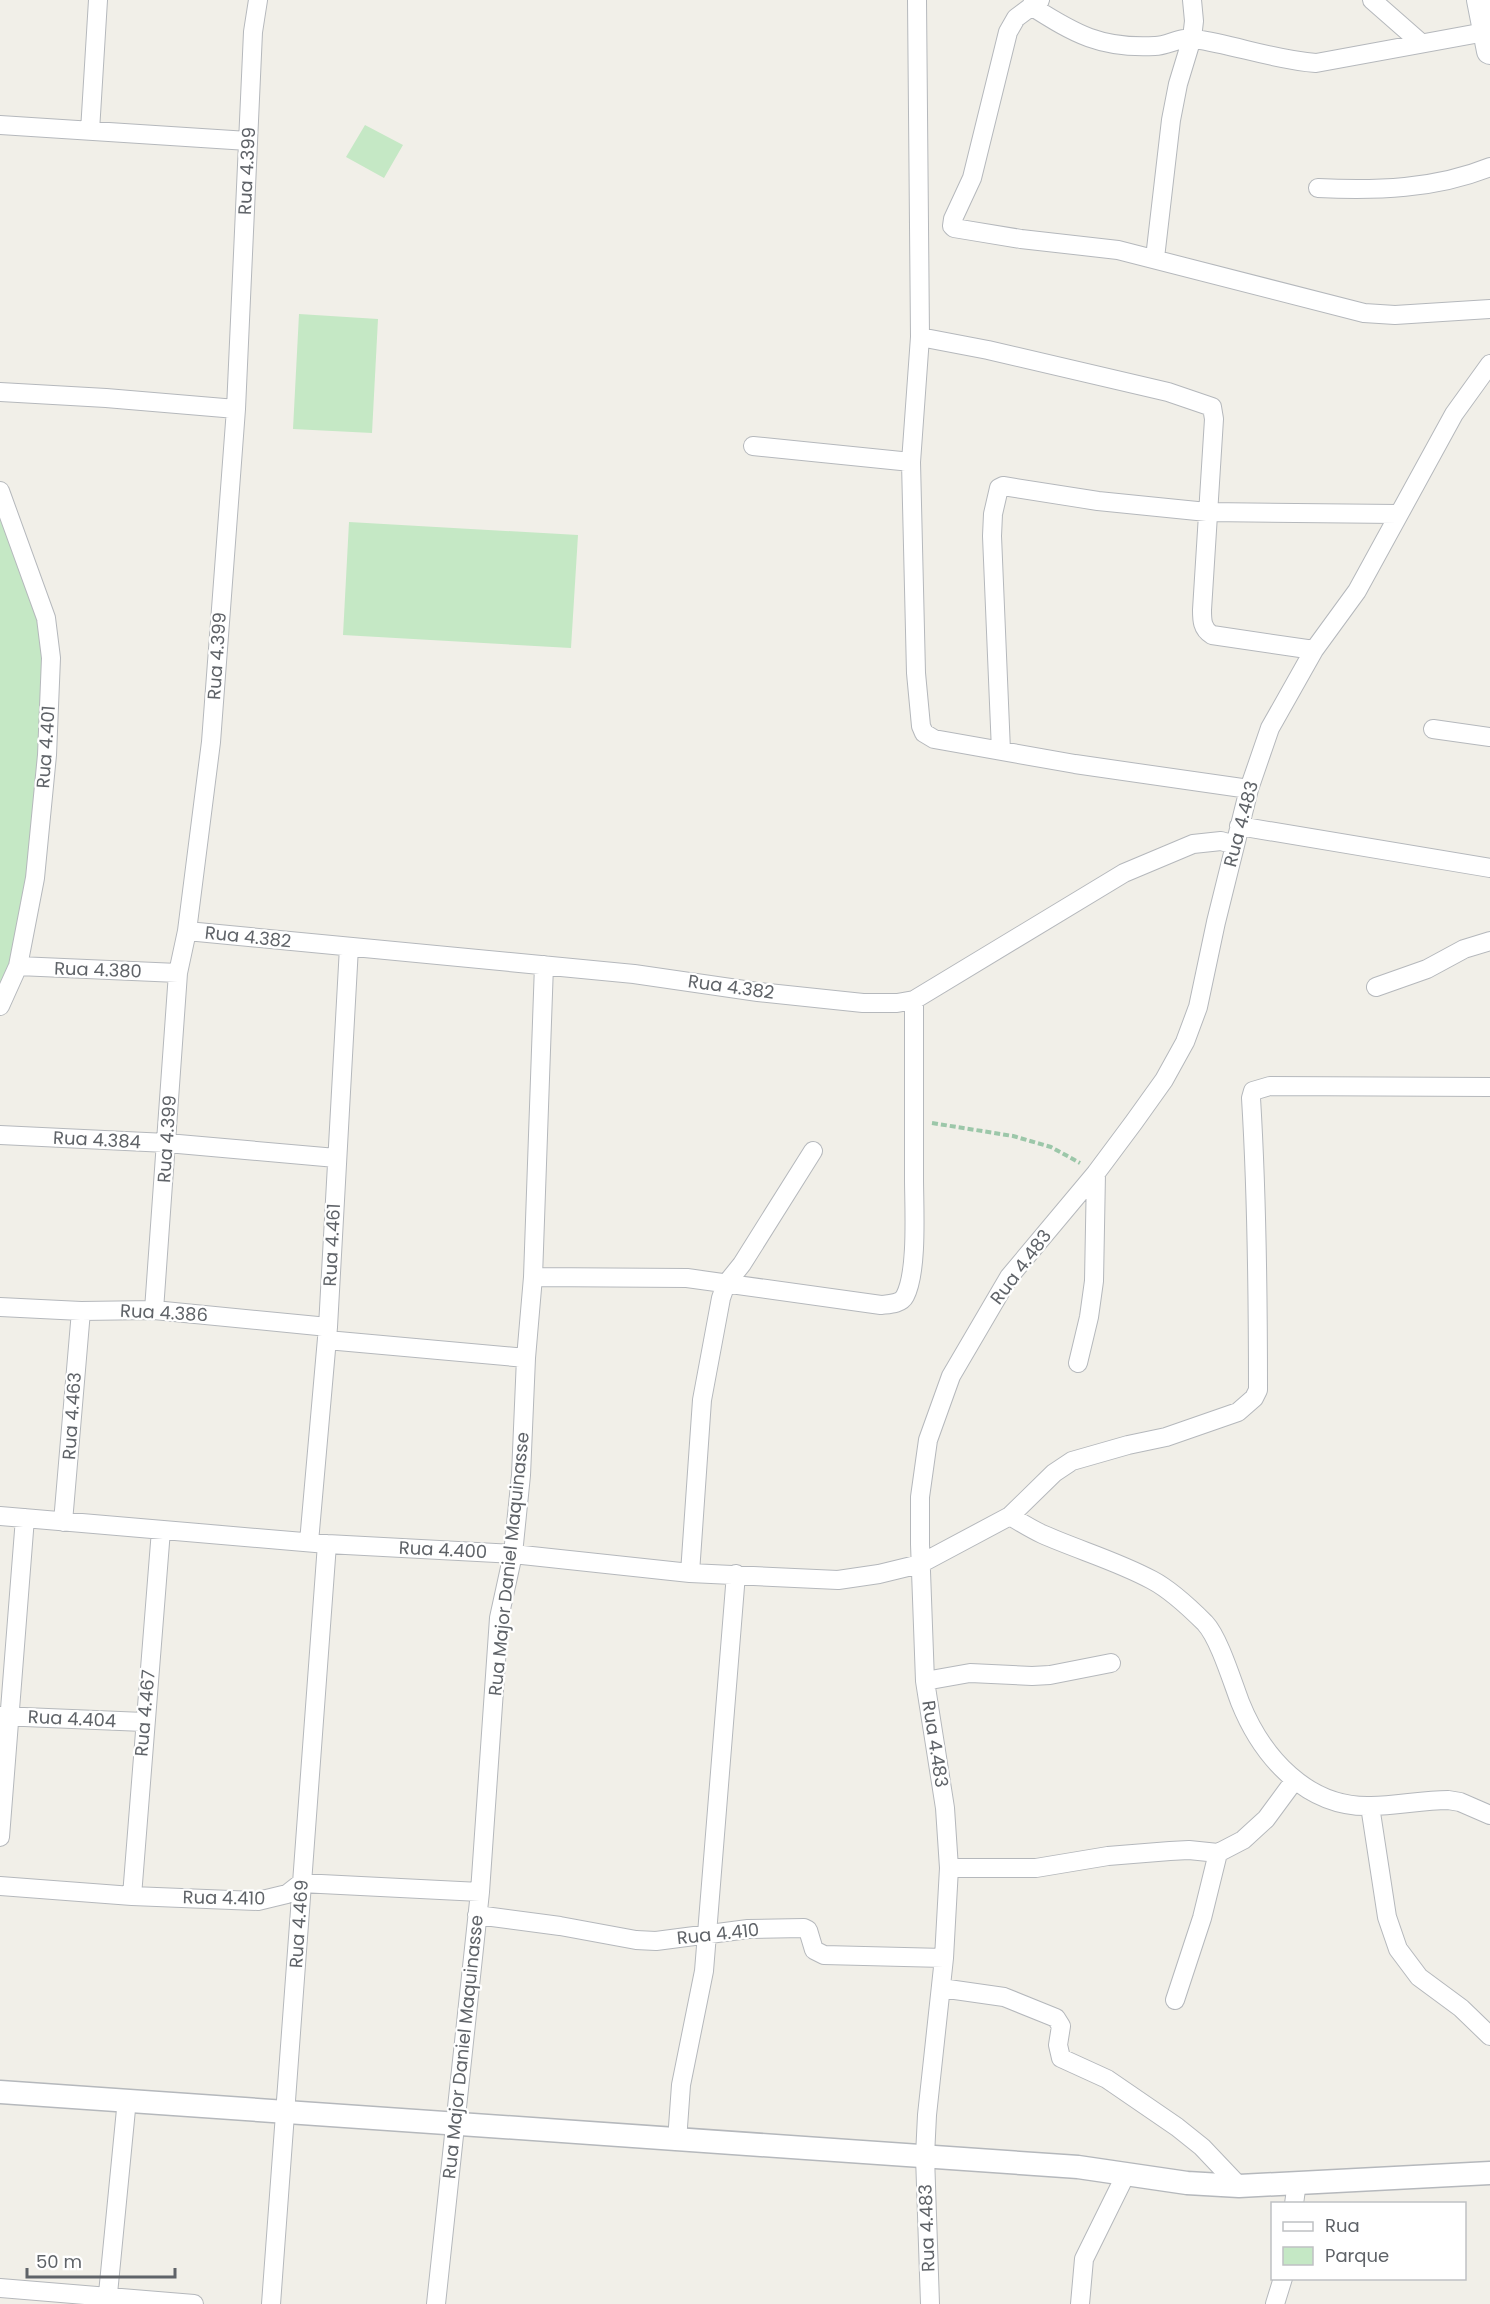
<svg xmlns="http://www.w3.org/2000/svg" width="1490" height="2304" font-family="Poppins,sans-serif">
<style>
.green{fill:#c5e8c5}
.lines{fill:none;stroke-linecap:round;stroke-linejoin:round}
.minor-casing{stroke:#b5b8bc;stroke-width:20}
.tertiary-casing{stroke:#b5b8bc;stroke-width:25}
.secondary-casing{stroke:#b6babf;stroke-width:28}
.path{stroke:#9cc7a9;stroke-width:4;stroke-dasharray:6 3;stroke-linecap:butt}
.minor{stroke:#fff;stroke-width:18}
.tertiary{stroke:#fff;stroke-width:22}
.secondary{stroke:#fff;stroke-width:26}
.labels{text-anchor:middle;stroke-width:4.5;stroke-linejoin:round;paint-order:stroke}
.street-label{font-size:18px;fill:#5f6368;stroke:#fff}
</style>
<rect width="100%" height="100%" fill="#f1efe8"/>
<!-- green -->
<path class="green" d="M365,125L403,145L384,178L346,157Z
M299,314L378,319L372,433L293,429Z
M0,511L46,618L44,786L22,949L0,998Z
M349,522L578,535L571,648L343,635Z"/>
<g class="lines">
<defs>
<path id="minor" d="M917,0L920,337L911,462L916,673L921,726L924,733L934,739L1075,764L1249,789
M1040,0L1016,18L1008,32L972,178L953,219L952,226L954,228L1021,239L1118,250L1364,313L1395,315L1490,309
M1372,0L1421,43
M1031,6C1075,34 1101,49 1155,46C1168,46 1181,36 1195,39C1235,45 1275,60 1316,63L1490,31
M0,125L248,141
M90,131L98,0
M1318,188C1375,191 1436,189 1490,167
M1155,258L1171,120L1178,84L1192,38L1194,21L1192,0
M920,337L988,350L1168,392L1212,407L1214,419L1202,610C1202,620 1202,629 1212,635L1314,650
M0,392L106,398L236,409
M753,446L911,462
M0,491L46,618L51,658L47,755L35,878L18,966L0,1006
M1433,729L1490,737
M1001,751L992,536L993,514L999,488L1003,486L1098,501L1207,512L1398,514
M1239,826L1490,868
M187,931L634,974L758,992L863,1003H897L914,1000L1124,873L1193,844L1221,841L1235,845
M18,966L178,973
M1376,987L1427,969L1464,949L1490,941
M0,1135L167,1143L336,1158
M533,1277L687,1278L881,1305C889,1304 901,1304 905,1296C918,1271 914,1207 914,1178C914,1118 914,1059 914,1000
M0,1307L81,1311L154,1310L328,1327
M154,1310L178,973L187,931L211,742L236,409L253,32L258,0
M327,1340L526,1358
M1078,1363L1089,1317L1094,1281L1096,1173
M0,1516L327,1544L513,1554L690,1573L838,1580L879,1574L920,1564L1010,1516C1020,1522 1031,1529 1042,1534C1078,1550 1117,1561 1152,1580C1171,1590 1189,1607 1205,1623C1219,1638 1232,1681 1240,1702C1262,1757 1307,1808 1371,1806C1396,1806 1422,1800 1448,1800L1460,1802L1490,1815
M1010,1516L1054,1473L1072,1461L1128,1445L1166,1437L1238,1412L1254,1398L1258,1390C1258,1293 1257,1195 1251,1098L1253,1091L1270,1086L1490,1087
M63,1522L81,1311
M309,1542L328,1327L349,947
M690,1573L702,1400L721,1298L726,1284L742,1264L813,1151
M925,1681L970,1673L1032,1676L1050,1675L1111,1663
M0,1716L144,1722
M1370,1806L1387,1917L1398,1949L1419,1977L1461,2008L1490,2036
M0,1837L25,1518
M949,1868H1036L1108,1856L1170,1851L1189,1850L1218,1853L1243,1840L1266,1819L1294,1781
M0,1886L132,1896L258,1901L287,1894L301,1883L480,1892
M132,1896L161,1530
M477,1915L560,1926L636,1940L656,1941L748,1929L804,1928L808,1930L814,1950L824,1955L944,1958
M941,1988L1004,1997L1056,2018L1061,2026L1058,2045L1061,2058L1107,2079L1177,2127L1202,2147L1239,2186
M1175,2000L1202,1918L1218,1853
M677,2141L681,2085L704,1971L736,1574
M1294,2204L1297,2182
M0,2288L194,2304
M107,2304L127,2099
M271,2304L327,1544
M436,2304L480,1892L499,1618L513,1554L521,1475L526,1358L533,1277L544,965
M930,2304L925,2156L927,2115L944,1958L949,1868L945,1808L925,1681L920,1544V1497L928,1440L951,1376L1009,1277L1096,1173L1134,1122L1164,1080L1185,1042L1198,1007L1216,922L1249,789L1270,728L1314,650L1357,591L1454,414L1490,364
M1080,2304L1084,2259L1126,2174
M1275,2304L1283,2278"/>
<path id="tertiary" d="M0,2092L1078,2167L1187,2183L1239,2186L1490,2173"/>
<path id="secondary" d="M1480,0L1490,51"/>
</defs>
<!-- minor casing -->
<use href="#minor" class="minor-casing"/>
<!-- tertiary casing -->
<use href="#tertiary" class="tertiary-casing"/>
<!-- secondary casing -->
<use href="#secondary" class="secondary-casing"/>
<!-- path -->
<path class="path" d="M932,1123L1013,1136L1051,1147L1080,1163"/>
<!-- minor -->
<use href="#minor" class="minor"/>
<!-- tertiary -->
<use href="#tertiary" class="tertiary"/>
<!-- secondary -->
<use href="#secondary" class="secondary"/>
</g>
<g class="labels">
<!-- street labels -->
<g class="street-label">
<text transform="translate(247 171) rotate(-87)" y="6">Rua 4.399</text>
<text transform="translate(217 656) rotate(-86)" y="6">Rua 4.399</text>
<text transform="translate(46 747) rotate(-86)" y="6">Rua 4.401</text>
<text transform="translate(1241 824) rotate(-75)" y="6">Rua 4.483</text>
<text transform="translate(248 937) rotate(6)" y="6">Rua 4.382</text>
<text transform="translate(98 970) rotate(2)" y="6">Rua 4.380</text>
<text transform="translate(731 987) rotate(8)" y="6">Rua 4.382</text>
<text transform="translate(167 1139) rotate(-86)" y="6">Rua 4.399</text>
<text transform="translate(97 1140) rotate(3)" y="6">Rua 4.384</text>
<text transform="translate(332 1245) rotate(-87)" y="6">Rua 4.461</text>
<text transform="translate(1021 1267) rotate(-53)" y="6">Rua 4.483</text>
<text transform="translate(164 1313) rotate(3)" y="6">Rua 4.386</text>
<text transform="translate(72 1416) rotate(-86)" y="6">Rua 4.463</text>
<text transform="translate(443 1550) rotate(3)" y="6">Rua 4.400</text>
<text transform="translate(509 1564) rotate(-84)" y="6">Rua Major Daniel Maquinasse</text>
<text transform="translate(145 1713) rotate(-85)" y="6">Rua 4.467</text>
<text transform="translate(72 1719) rotate(3)" y="6">Rua 4.404</text>
<text transform="translate(935 1744) rotate(81)" y="6">Rua 4.483</text>
<text transform="translate(224 1898) rotate(1)" y="6">Rua 4.410</text>
<text transform="translate(299 1924) rotate(-86)" y="6">Rua 4.469</text>
<text transform="translate(718 1934) rotate(-6)" y="6">Rua 4.410</text>
<text transform="translate(463 2047) rotate(-84)" y="6">Rua Major Daniel Maquinasse</text>
<text transform="translate(927 2228) rotate(-92)" y="6">Rua 4.483</text>
</g>
</g>
<!-- legend -->
<rect x="1271" y="2202" width="195" height="78" fill="#ffffff" stroke="#bfc1c3" stroke-width="1.5"/>
<rect x="1283" y="2222" width="30" height="9" fill="#ffffff" stroke="#bfc1c3" stroke-width="1.5"/>
<text x="1325" y="2232" font-size="18" fill="#5f6368">Rua</text>
<rect x="1283" y="2247" width="30" height="18" fill="#c5e8c5" stroke="#bfc1c3" stroke-width="1.5"/>
<text x="1325" y="2262" font-size="18" fill="#5f6368">Parque</text>
<!-- scale -->
<path d="M27 2268v9h148v-9" fill="none" stroke="#5f6368" stroke-width="3"/>
<text x="36" y="2268" font-size="18" fill="#5f6368" stroke="#ffffff" stroke-width="4.5" paint-order="stroke">50 m</text>
</svg>
